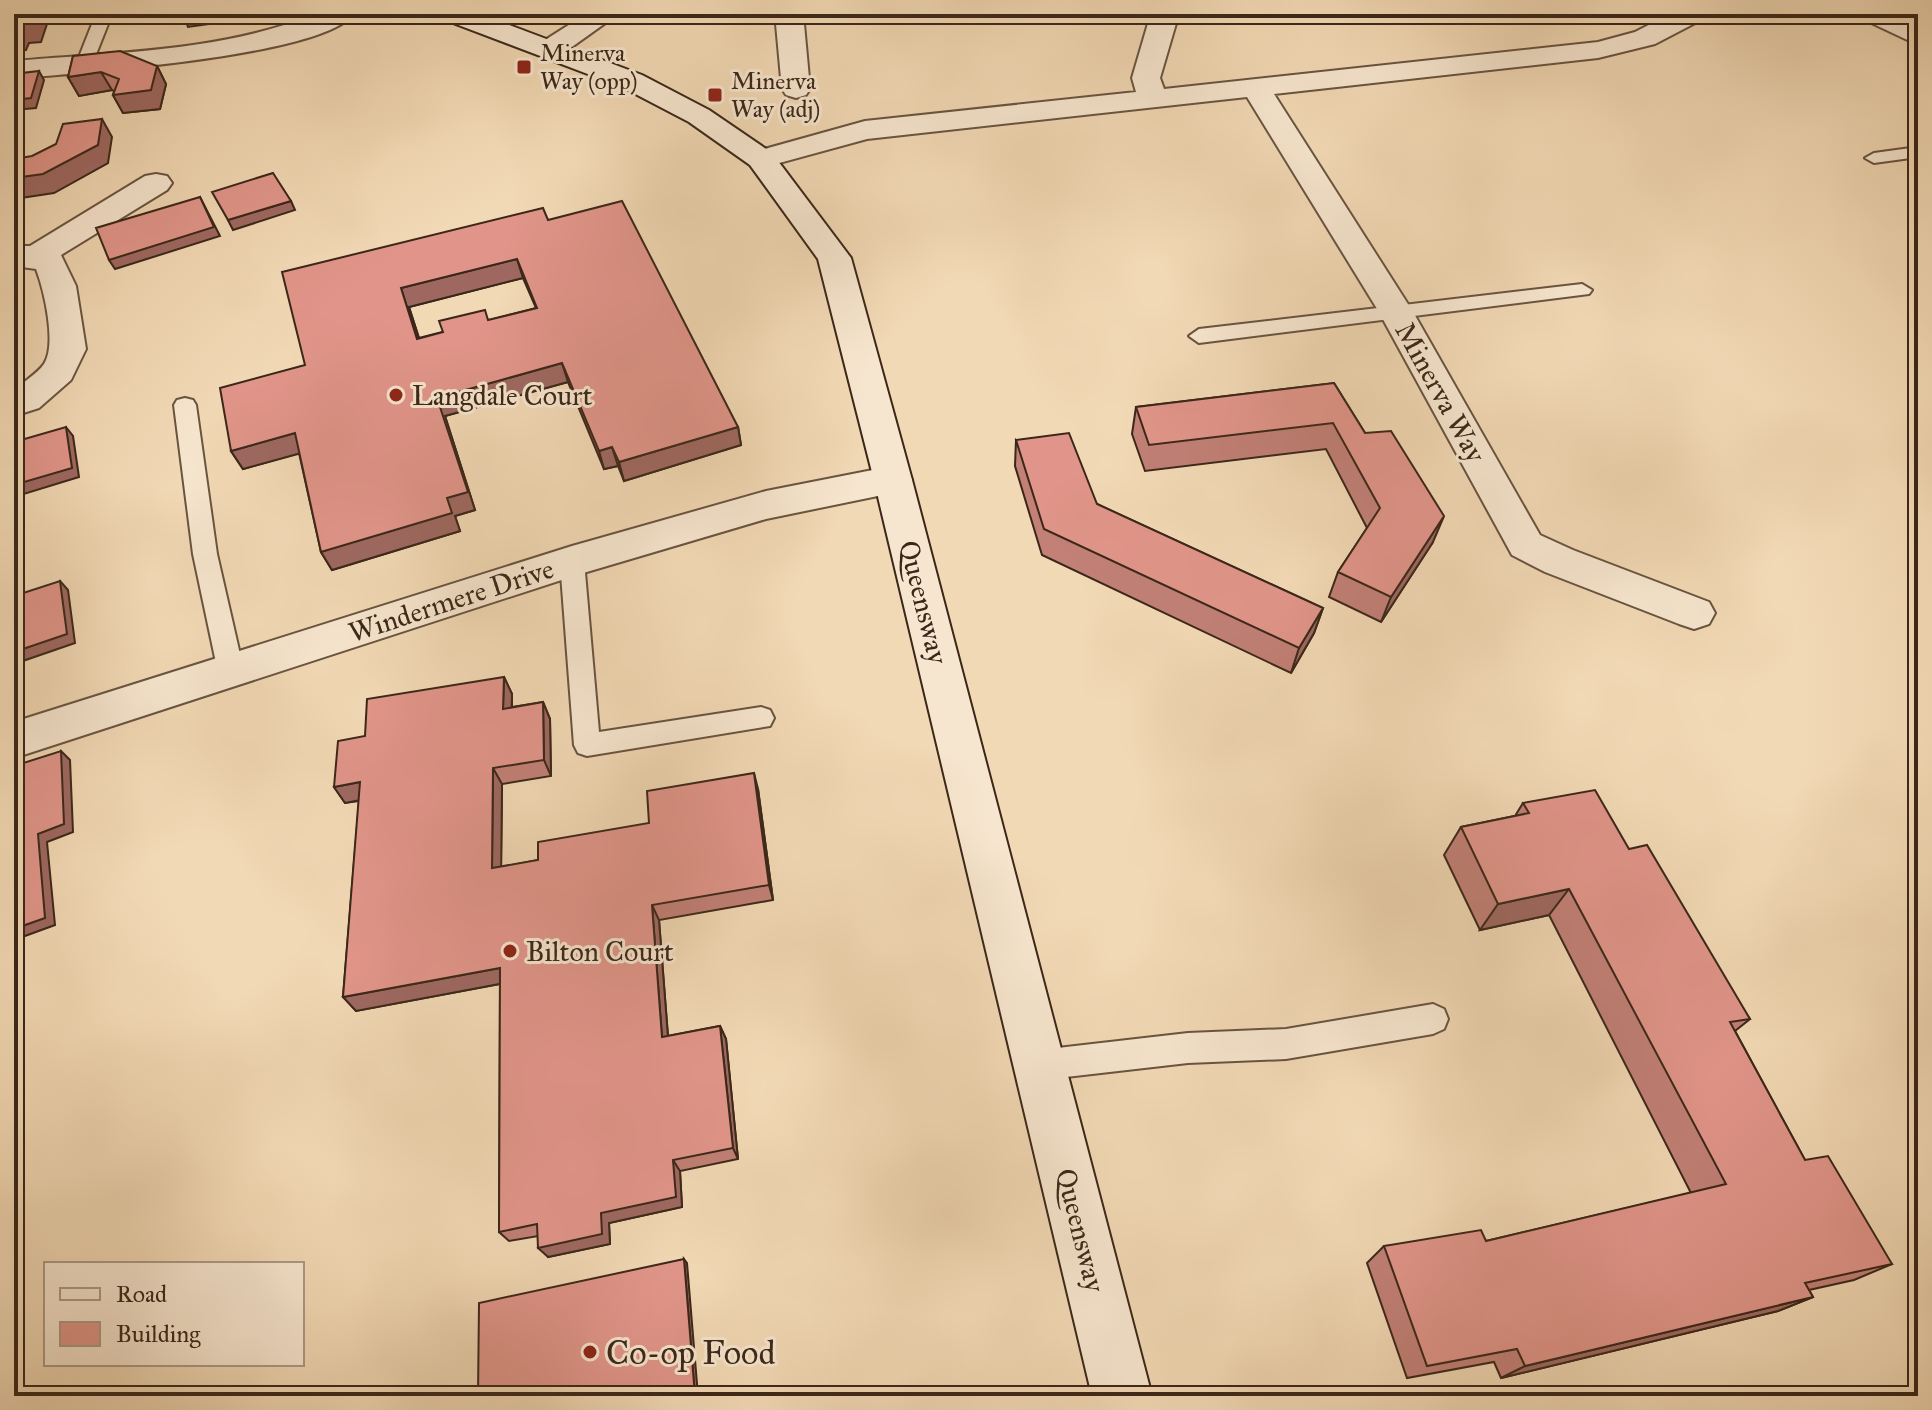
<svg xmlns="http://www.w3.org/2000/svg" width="1932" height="1410" font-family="'IM FELL Great Primer',serif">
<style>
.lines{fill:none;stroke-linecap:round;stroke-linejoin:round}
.lane-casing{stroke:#695440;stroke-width:4}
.street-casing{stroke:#695440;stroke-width:4}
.secondary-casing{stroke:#3b2719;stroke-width:4}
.lane{fill:#f7e6cf;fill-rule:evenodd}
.street{fill:#f7e6cf;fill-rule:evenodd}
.secondary{fill:#f7e6cf;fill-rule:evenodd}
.wall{fill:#c28077;stroke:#3b2719;stroke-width:2;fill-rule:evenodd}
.shaded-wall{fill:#9e6861;stroke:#3b2719;stroke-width:2}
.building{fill:#e1958a;stroke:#3b2719;stroke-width:2;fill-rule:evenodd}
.poi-dot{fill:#8f2418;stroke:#f7e6cf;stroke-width:3}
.labels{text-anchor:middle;stroke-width:6;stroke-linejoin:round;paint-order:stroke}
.far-poi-label{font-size:24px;fill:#3b2719;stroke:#f7e6cf;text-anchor:start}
.street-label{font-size:28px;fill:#3b2719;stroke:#f7e6cf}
.poi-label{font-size:28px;fill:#3b2719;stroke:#f7e6cf;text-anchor:start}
.near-poi-label{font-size:34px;fill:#3b2719;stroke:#f7e6cf;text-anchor:start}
</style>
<rect width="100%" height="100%" fill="#f2d9b5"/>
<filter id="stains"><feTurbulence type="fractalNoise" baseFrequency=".0025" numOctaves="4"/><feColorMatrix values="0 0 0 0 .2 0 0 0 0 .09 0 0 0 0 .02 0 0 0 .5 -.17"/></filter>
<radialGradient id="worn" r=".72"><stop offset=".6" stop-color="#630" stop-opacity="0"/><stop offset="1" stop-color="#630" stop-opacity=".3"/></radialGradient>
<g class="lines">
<defs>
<path id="lane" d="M96,14H112L93,62L91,66H79L77,62Z
M1918,147V157L1874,163L1865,158L1874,153Z
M1582,284L1592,290L1589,294L1199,343L1189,336L1199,329Z
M185,398L193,400L196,405L217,554L244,672L240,679L231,682L222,679L218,672L193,554L174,405L177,400Z
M572,552L580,555L584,561L599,732L761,707L770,710L774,718L770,726L587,756L578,753L574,745L560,561L564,555Z
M1433,1004L1444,1009L1448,1019L1444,1029L1433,1034L1286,1059L1188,1063L1040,1080L1029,1076L1024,1065L1029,1054L1040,1050L1188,1033L1286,1029Z"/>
<path id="street" d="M315,14H353C323,57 72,73 14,79V61C114,52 221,52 315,14Z
M586,14H618L562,54L552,56L542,54L538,48L542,42Z
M772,14H800L804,24L810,89L806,95L796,98L786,95L782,89L776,24Z
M1146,14H1174L1177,20L1160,78L1164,89L1598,42L1635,32L1670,14H1705L1701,20L1655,44L1598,58L1274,94L1413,312L1540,535L1573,550L1709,602L1715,613L1709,624L1694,629L1679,624L1545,572L1512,555L1379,312L1247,97L867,139L761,168L750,165L746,159L750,153L865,121L1136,92L1132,78L1149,20Z
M1861,14H1895L1918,26V45L1865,20Z
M156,174L167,176L172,183L167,190L61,255L76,286L86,349L71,380L39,408L14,416V390C23,382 37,374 44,364C57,344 44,290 36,269L14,266V246H30L145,176Z
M893,466L907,470L912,480L907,490L766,519L580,574L14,758V722L572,546L766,491Z"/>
<path id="secondary" d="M441,14H480L642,75L709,110L772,153L851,258L912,480L1152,1396H1092L874,480L818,259L750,165L689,122L622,87L445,20Z"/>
</defs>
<!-- lane casing -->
<use href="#lane" class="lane-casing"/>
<!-- street casing -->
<use href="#street" class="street-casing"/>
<!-- secondary casing -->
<use href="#secondary" class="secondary-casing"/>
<!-- lane -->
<use href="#lane" class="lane"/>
<!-- street -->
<use href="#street" class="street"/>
<!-- secondary -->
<use href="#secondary" class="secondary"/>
</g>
<!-- wall -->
<path class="wall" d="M73,56L157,66L166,84L160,109L123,113L113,95L114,91L112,90L79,96L68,77Z
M548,220L738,427L741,445L624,481L618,466L604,469L568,382L445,416L475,510L455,516L460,531L332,570L321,552L299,453L243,469L231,451L305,365ZM523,278L536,308L419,338L409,307Z
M1334,383L1433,542L1381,622L1329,597L1338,572L1367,528L1326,449L1145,471L1132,434L1136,407Z
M1016,440L1097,504L1323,608L1314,633L1291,673L1042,555L1015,466Z
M504,677L512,694V707L543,702L550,719L551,776L502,784L501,867L538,860L758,789L773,900L659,920L668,1036L720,1026L726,1039L738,1159L680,1171L682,1207L609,1223L610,1244L548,1257L538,1236L509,1241L499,1232L500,984L356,1011L343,997L359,801L345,803L334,787L365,736Z
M1523,803L1629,849L1750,1019L1735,1031L1805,1160L1892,1264L1854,1280L1809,1290L1813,1297L1778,1311L1501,1378L1494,1362L1407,1378L1367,1263L1384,1246L1486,1241L1691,1193L1549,915L1480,930L1444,855L1461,827L1515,816Z"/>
<!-- shaded-wall -->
<path class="shaded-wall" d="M14,14H43L48,21L41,42L29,43L26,50L14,51Z
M171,14H246V19L188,27L185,19L174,21Z
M157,66L166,84L160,109L123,113L113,95Z
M39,71L44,80L36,108L14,110V100Z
M101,72L112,90L79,96L68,77Z
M102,119L112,137L108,163L54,193L14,199V178Z
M200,197L220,236L115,269L109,260Z
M291,201L295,210L233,230L228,220Z
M517,259L523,278L409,307L425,357L417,339L401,288Z
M562,363L568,382L445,416L475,510L455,516L460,531L332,570L321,552L447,498L437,398Z
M66,427L73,436L79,477L14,497V485Z
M738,427L741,445L624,481L619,462Z
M295,433L305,452L243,469L231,451Z
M612,447L618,466L604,469L599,451Z
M1444,516L1433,542L1381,622L1391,597Z
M60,581L68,590L75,643L14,664V652Z
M1323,608L1314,633L1291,673L1299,648Z
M504,677L512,694L511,726L503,709Z
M543,702L550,719L551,776L544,760Z
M61,751L70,760L73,832L47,842L55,925L14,940V929L38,834Z
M493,768L502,784L501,883L492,868Z
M754,773L758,789L773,900L769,885Z
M360,782L371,798L345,803L334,787Z
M1569,889L1549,915L1480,930L1498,904Z
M652,905L659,920L669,1050L662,1037Z
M500,968L510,982L356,1011L343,997Z
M720,1026L726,1039L738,1159L733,1148Z
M673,1160L680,1171L682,1207L609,1223L610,1244L548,1257L538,1248L601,1213Z
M684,1259L687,1263L698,1396H695Z
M1813,1297L1778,1311L1501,1378L1525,1366Z"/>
<!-- building -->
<path class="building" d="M120,51L157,66L151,90L113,95L119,79L101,72L68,77L73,56Z
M39,71L31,98L14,100V74Z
M102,119L98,145L43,174L14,178V159L32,156L56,144L63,124Z
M273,173L291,201L228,220L212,192Z
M200,197L214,227L109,260L96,228Z
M622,201L738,427L619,462L612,447L599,451L562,363L437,398L468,492L447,498L452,513L321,552L295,433L231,451L220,388L305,365L282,272L543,208L548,220ZM517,259L537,308L488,320L485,310L439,321L443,332L417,339L401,288Z
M1334,383L1365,433L1391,431L1444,516L1391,597L1338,572L1380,508L1333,423L1149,445L1136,407Z
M66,427L72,468L14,485V442Z
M1069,433L1097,504L1323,608L1299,648L1044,529L1016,440Z
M60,581L67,634L14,652V596Z
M504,677L503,709L543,702L544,760L493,768L492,868L538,860V842L649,823L647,791L754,773L769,885L652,905L662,1037L720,1026L733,1148L673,1160L676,1197L601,1213L602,1234L538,1248L537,1224L499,1232L500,968L343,997L360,782L334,787L338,741L365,736L367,699Z
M61,751L64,824L38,834L45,918L14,929V766Z
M1595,790L1629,849L1647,845L1750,1019L1730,1022L1805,1160L1828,1156L1892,1264L1805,1283L1813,1297L1525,1366L1517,1349L1427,1366L1384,1246L1481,1230L1486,1241L1726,1184L1569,889L1498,904L1461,827L1529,813L1523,803Z
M684,1259L695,1396H478L479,1303Z"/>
<!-- markers -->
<g class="poi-dot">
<rect x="516" y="59" width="16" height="16" rx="4"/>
<rect x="707" y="87" width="16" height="16" rx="4"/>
<circle cx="396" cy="395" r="8"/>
<circle cx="510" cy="951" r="8"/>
<circle cx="590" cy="1352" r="8"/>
</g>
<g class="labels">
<!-- far-poi labels -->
<g class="far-poi-label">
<text x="540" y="61">Minerva<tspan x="540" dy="28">Way (opp)</tspan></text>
<text x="731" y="89">Minerva<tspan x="731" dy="28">Way (adj)</tspan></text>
</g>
<!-- street labels -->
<g class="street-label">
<text transform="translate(1441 392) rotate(61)" y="10">Minerva Way</text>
<text transform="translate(451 600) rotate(-18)" y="10">Windermere Drive</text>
<text transform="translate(924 602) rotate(76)" y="10">Queensway</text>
<text transform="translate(1081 1230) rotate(76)" y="10">Queensway</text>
</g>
<!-- poi labels -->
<g class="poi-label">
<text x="412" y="405">Langdale Court</text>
<text x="526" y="961">Bilton Court</text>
</g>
<!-- near-poi labels -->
<g class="near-poi-label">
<text x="606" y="1364">Co-op Food</text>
</g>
</g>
<!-- margin -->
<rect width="1932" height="1410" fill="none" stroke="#f2d9b5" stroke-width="48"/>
<rect x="16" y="16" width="1900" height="1378" fill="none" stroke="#3b2719" stroke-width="4"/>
<rect x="24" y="24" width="1884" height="1362" fill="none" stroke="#3b2719" stroke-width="2"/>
<!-- legend -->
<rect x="44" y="1262" width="260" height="104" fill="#f7e6cf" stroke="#ac9a86" stroke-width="2"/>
<rect x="60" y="1288" width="40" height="12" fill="#f7e6cf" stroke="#ac9a86" stroke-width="2"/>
<text x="116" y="1302" font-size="24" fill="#3b2719">Road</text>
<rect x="60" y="1322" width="40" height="24" fill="#e1958a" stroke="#ac9a86" stroke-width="2"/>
<text x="116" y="1342" font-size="24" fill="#3b2719">Building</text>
<rect width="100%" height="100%" filter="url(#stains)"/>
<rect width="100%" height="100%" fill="url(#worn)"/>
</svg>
